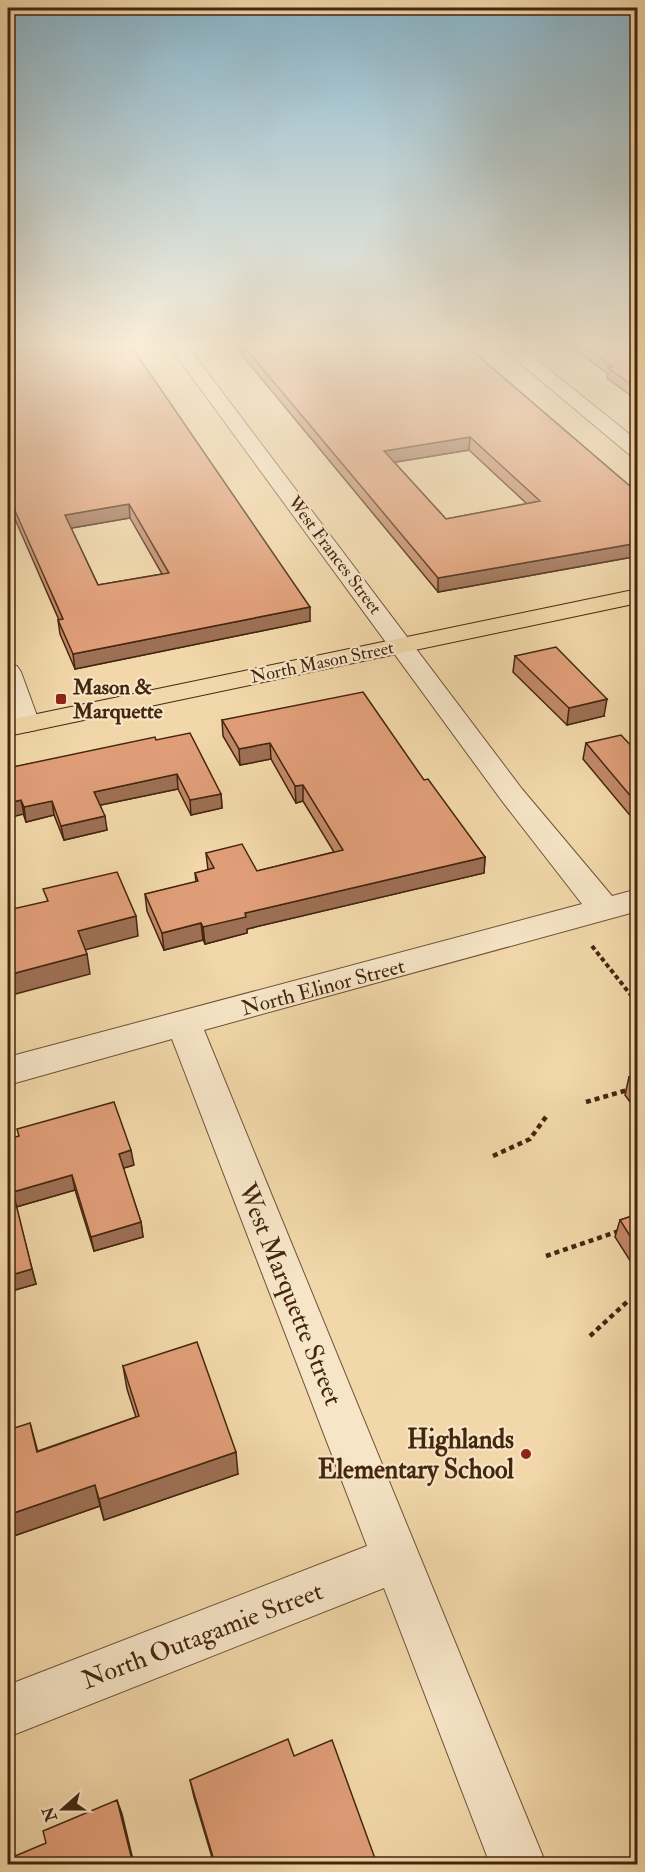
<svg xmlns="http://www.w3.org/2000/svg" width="645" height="1872" font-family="'IM FELL Double Pica',serif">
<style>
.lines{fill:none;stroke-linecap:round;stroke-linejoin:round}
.minor-casing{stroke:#6f5236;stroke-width:2}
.major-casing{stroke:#44260f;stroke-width:2}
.path-far1{stroke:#44260f;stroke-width:4;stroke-dasharray:4.5 3;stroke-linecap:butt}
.path{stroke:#44260f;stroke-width:4.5;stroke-dasharray:5 4;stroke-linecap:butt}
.minor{fill:#f6e5c7;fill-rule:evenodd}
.major{fill:#f1d7a9;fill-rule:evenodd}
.wall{fill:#c18867;stroke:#44260f;stroke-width:1.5;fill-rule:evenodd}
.shaded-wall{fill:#9d6f54;stroke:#44260f;stroke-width:1.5}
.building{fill:#e09e78;stroke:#44260f;stroke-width:1.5;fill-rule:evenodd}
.poi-dot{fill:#8f2418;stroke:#f6e5c7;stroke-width:2}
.labels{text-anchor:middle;stroke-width:4.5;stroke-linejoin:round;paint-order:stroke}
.far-street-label{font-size:18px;fill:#44260f;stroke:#f6e5c7}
.poi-label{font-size:21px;font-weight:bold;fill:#44260f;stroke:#f6e5c7;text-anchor:start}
.street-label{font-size:21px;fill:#44260f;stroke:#f6e5c7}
.near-street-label{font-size:26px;fill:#44260f;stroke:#f6e5c7}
.near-poi-label{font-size:26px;font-weight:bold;fill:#44260f;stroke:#f6e5c7;text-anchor:end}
</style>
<rect width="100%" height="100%" fill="#f1d7a9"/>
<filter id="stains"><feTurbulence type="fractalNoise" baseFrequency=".00333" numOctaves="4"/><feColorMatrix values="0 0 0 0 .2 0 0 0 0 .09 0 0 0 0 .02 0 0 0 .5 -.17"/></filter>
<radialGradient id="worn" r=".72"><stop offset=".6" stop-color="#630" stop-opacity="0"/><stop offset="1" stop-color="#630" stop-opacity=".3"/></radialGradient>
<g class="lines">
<defs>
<path id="minor" d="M167,343H185L522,789L612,896L638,889V911L204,1030L546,1864H490L384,1588L8,1737V1685L367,1546L172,1039L8,1085V1057L582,904L502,801Z
M496,343H516L638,441V458L631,456Z
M8,664L17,666L21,672L40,724L36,730L26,732L16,730C4,712 6,684 8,664Z"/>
<path id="major" d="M638,589V603L8,736V720Z"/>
</defs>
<!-- minor casing -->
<use href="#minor" class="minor-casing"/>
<!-- major casing -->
<use href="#major" class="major-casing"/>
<!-- path-far1 -->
<path class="path-far1" d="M592,946L638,1004"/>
<!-- path -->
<path class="path" d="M586,1102L638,1087
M493,1156L530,1139L548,1114
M546,1256L619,1231
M590,1336L628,1301L638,1297"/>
<!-- minor -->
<use href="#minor" class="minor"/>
<!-- major -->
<use href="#major" class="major"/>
</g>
<!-- wall -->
<path class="wall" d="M8,343L310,621L75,669L60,634L58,620H59L8,503ZM130,518L162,574L98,585L71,528Z
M232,343H463L638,493V556L438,592ZM469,450L527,504L446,519L394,462Z
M566,343H638V401L607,378L608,374Z
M515,656L604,716L567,725L513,672Z
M222,720L424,780L485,857L484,873L247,929V933L205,944L203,940L164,950L147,911L145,894L196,882L195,873L208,870L206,853L257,871L334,852L303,801L296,803L271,759L240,765L223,736Z
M156,740L221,794L222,808L191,815L178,789L100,805L107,830L64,840L54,815L26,822L8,768Z
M586,743L638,753V825L583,759Z
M638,1075V1113L625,1095L629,1077Z
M8,1139L134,1165L123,1168L141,1222L143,1237L94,1251L75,1190L16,1207L36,1284L8,1292Z
M638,1214V1273L615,1237L620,1220Z
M123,1366L238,1474L104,1520L100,1506L8,1538V1430L38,1451L136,1417L127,1389Z
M294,1756L377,1864H214L194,1797L190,1780Z"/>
<!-- shaded-wall -->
<path class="shaded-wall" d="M470,437L469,450L384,464V451Z
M129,504L130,518L66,529L65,515Z
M638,543V556L438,592V578Z
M310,607V621L75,669L73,654Z
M607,699L604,716L567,725L569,708Z
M270,743L271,759L240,765L239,749Z
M177,774L178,789L96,806L94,792Z
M303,785V801L296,803L295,786Z
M221,794L222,808L191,815L190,800Z
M21,800L24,814L8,818V803Z
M52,801L54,815L26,822L24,807Z
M105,816L107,830L64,840L61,826Z
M485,857L484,873L247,929V933L205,944L203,927L245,913Z
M136,916L138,936L81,951L78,931Z
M201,923L203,940L164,950L162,933Z
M87,954L90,974L8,996V975Z
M131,1150L134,1165L121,1169L119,1154Z
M72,1175L75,1190L16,1207L13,1192Z
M141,1222L143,1237L94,1251L91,1237Z
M32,1269L36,1284L8,1292V1276Z
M30,1423L36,1445L43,1473L37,1452Z
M236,1452L238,1474L104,1520L99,1499Z
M95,1485L100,1506L8,1538V1515Z
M117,1800L122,1814L134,1864H133Z"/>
<!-- building -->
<path class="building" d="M8,343H129L310,607L73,654L58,620L63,619L8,495ZM129,504L169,573L98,585L65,515Z
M241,343H463L638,493V543L438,578ZM470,437L540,501L446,519L384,451Z
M580,343H638V389L608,368L613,367Z
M556,647L607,699L569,708L515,656Z
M363,692L424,780L428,779L485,857L245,913L246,917L203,927L201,923L162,933L145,894L198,881L195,873L214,868L206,853L242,844L257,871L343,850L303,785L295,786L270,743L239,749L222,720Z
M190,733L221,794L190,800L177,774L94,792L105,816L61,826L52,801L24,807L21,800L8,803V768L155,737L156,740Z
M621,735L638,753V805L586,743Z
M117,872L136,916L78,931L87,954L8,975V910L48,901L43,889Z
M638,1075V1090L629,1077Z
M114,1102L131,1150L119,1154L141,1222L91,1237L72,1175L13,1192L32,1269L8,1276V1139L19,1136L17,1129Z
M638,1214V1249L620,1220Z
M197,1342L236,1452L99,1499L95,1485L8,1515V1430L30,1423L37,1452L139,1416L123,1366Z
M288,1739L294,1756L332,1740L377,1864H215L190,1780Z
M117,1800L133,1864H8V1859L46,1843L43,1831Z"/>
<!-- sky -->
<linearGradient id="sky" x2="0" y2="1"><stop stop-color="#89b6cd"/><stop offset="0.57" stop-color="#f9edd8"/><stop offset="1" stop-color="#f9edd8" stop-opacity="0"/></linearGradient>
<rect width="645" height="605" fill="url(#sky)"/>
<!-- markers -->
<g class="poi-dot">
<rect x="55" y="693" width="12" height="12" rx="3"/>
<circle cx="526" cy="1454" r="6"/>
</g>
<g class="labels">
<!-- far-street labels -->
<g class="far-street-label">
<text transform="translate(335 555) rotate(53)" y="6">West Frances Street</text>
<text transform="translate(322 662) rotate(-12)" y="6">North Mason Street</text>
</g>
<!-- poi labels -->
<g class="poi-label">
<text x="73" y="694">Mason &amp;<tspan x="73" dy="24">Marquette</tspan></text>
</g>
<!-- street labels -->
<g class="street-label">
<text transform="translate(323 987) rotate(-15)" y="7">North Elinor Street</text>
</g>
<!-- near-street labels -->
<g class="near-street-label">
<text transform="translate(291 1294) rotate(68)" y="9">West Marquette Street</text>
<text transform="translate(202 1635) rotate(-21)" y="9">North Outagamie Street</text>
</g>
<!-- near-poi labels -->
<g class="near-poi-label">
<text x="514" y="1448">Highlands<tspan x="514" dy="30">Elementary School</tspan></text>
</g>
</g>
<!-- margin -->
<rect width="645" height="1872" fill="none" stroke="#f1d7a9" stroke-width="30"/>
<rect x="9" y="9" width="627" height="1854" fill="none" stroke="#44260f" stroke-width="3"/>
<rect x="15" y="15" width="615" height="1842" fill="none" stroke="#44260f" stroke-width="1.5"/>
<!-- north arrow -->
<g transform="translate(63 1809) rotate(249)" stroke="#f6e5c7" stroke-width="4.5" paint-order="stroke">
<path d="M0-4.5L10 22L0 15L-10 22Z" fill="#44260f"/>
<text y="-9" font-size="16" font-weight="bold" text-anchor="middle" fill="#44260f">N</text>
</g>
<rect width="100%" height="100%" filter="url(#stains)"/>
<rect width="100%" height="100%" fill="url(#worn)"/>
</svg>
